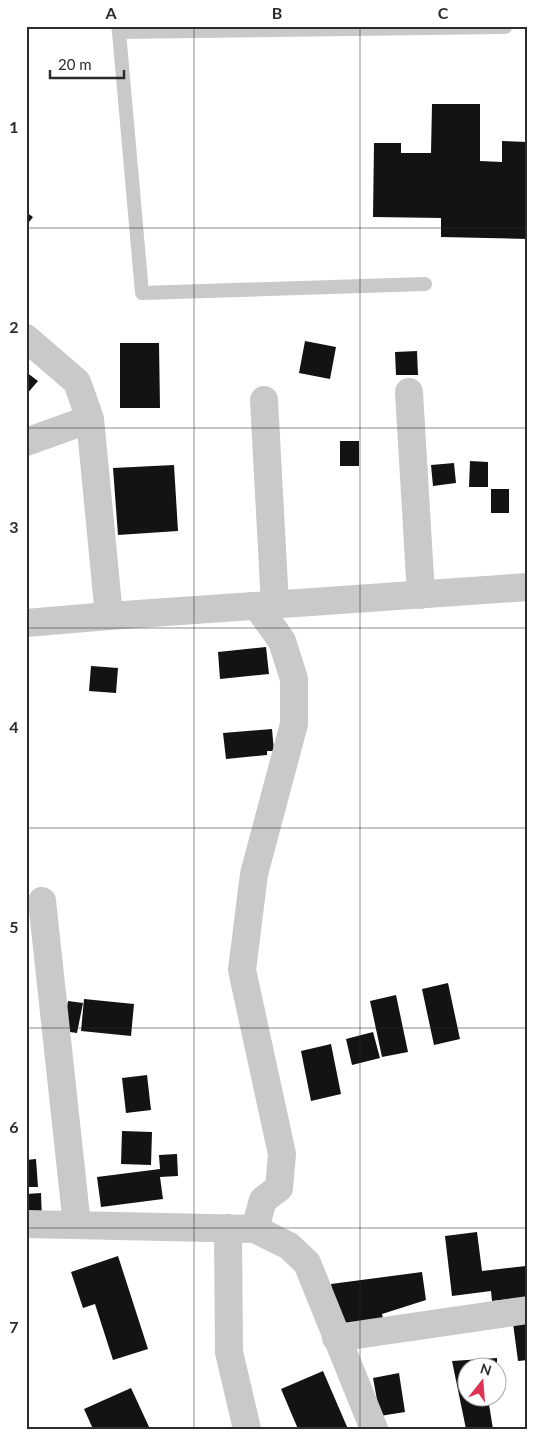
<svg xmlns="http://www.w3.org/2000/svg" width="554" height="1455" font-family="Lato,sans-serif">
<style>
.building{fill:#131313}
.lines{fill:none;stroke-linecap:round;stroke-linejoin:round}
.lane{stroke:#c9c9c9;stroke-width:14}
.street{stroke:#c9c9c9;stroke-width:28}
.grid{fill:none;stroke:#2c2c2c;stroke-width:1;stroke-opacity:0.55}
.neatline{fill:none;stroke:#2c2c2c;stroke-width:2}
.grid-label{font-size:16px;text-anchor:middle;font-weight:bold;fill:#2c2c2c}
</style>
<rect width="100%" height="100%" fill="#fff"/>
<!-- building -->
<path class="building" d="M432,104H480V161L502,162V141L528,142V239L441,237V218L373,217L374,143H401V153H431Z
M26,212L33,217L26,226Z
M305,341L336,347L330,379L299,373Z
M120,343H159L160,408H120Z
M417,351L418,375H396L395,352Z
M26,372L38,381L26,395Z
M340,441H359V466H340Z
M470,461L488,462V487H469Z
M454,463L456,483L433,486L431,465Z
M174,465L178,531L118,535L113,468Z
M491,489H509V513H491Z
M266,647L269,674L220,679L218,652Z
M91,666L118,668L116,693L89,691Z
M272,729L274,751H267V755L226,759L223,733Z
M448,983L460,1039L434,1045L422,989Z
M396,995L408,1052L382,1057L370,1001Z
M84,999L134,1004L131,1036L81,1031Z
M68,1001L83,1003L77,1033L63,1031Z
M373,1032L380,1058L352,1065L346,1039Z
M331,1044L341,1094L311,1101L301,1051Z
M147,1075L151,1110L126,1113L122,1078Z
M122,1131L152,1132L151,1165L121,1164Z
M177,1154L178,1176L160,1177L163,1199L101,1207L97,1177L160,1169L159,1155Z
M36,1159L38,1187H26V1160Z
M41,1193L42,1221L26,1222V1194Z
M477,1232L482,1271L526,1266L528,1297L492,1301L491,1291L452,1296L445,1236Z
M118,1256L148,1349L113,1360L95,1304L83,1308L71,1272Z
M422,1272L426,1300L382,1314L384,1323L338,1331L331,1284Z
M528,1322V1360L518,1361L513,1323Z
M497,1358V1368H466V1398H488L493,1429H466L452,1361Z
M323,1371L348,1429H298L281,1389Z
M399,1373L405,1412L380,1416L373,1378Z
M131,1388L150,1429H93L84,1409Z"/>
<g class="lines">
<!-- lane -->
<path class="lane" d="M118,26L119,32L505,27
M119,32L142,293L425,284"/>
<!-- street -->
<path class="street" d="M26,338L77,382L90,419L109,616L528,587
M409,392L421,595
M264,400L275,605
M26,442L90,419
M26,623L109,616
M42,901L77,1225
M26,1224L255,1229L289,1246L307,1263L374,1429
M228,1228L229,1352L247,1429
M255,1229L263,1200L279,1188L282,1154L242,970L254,874L294,724V679L282,641L257,606
M336,1338L528,1310"/>
</g>
<!-- grid -->
<path class="grid" d="M194,26V1429M360,26V1429M26,228H528M26,428H528M26,628H528M26,828H528M26,1028H528M26,1228H528"/>
<!-- border -->
<rect width="554" height="1455" fill="none" stroke="#ffffff" stroke-width="55"/>
<!-- north arrow -->
<g transform="translate(482 1382) rotate(17)"><circle r="24" fill="#ffffff" stroke="#ababab"/>
<path d="M0-4L9 19L0 12L-9 19Z" fill="#e03255"/>
<text y="-8" font-size="14" font-weight="bold" text-anchor="middle" fill="#2c2c2c">N</text>
</g>
<!-- scale -->
<path d="M50 70v8h74v-8" fill="none" stroke="#2c2c2c" stroke-width="2.5"/>
<text x="58" y="70" font-size="15" fill="#2c2c2c" stroke="#ffffff" stroke-width="4" paint-order="stroke">20 m</text>
<rect x="28" y="28" width="498" height="1400" class="neatline"/>
<g class="grid-label">
<text x="111" y="19">A</text>
<text x="277" y="19">B</text>
<text x="443" y="19">C</text>
<text x="14" y="133">1</text>
<text x="14" y="333">2</text>
<text x="14" y="533">3</text>
<text x="14" y="733">4</text>
<text x="14" y="933">5</text>
<text x="14" y="1133">6</text>
<text x="14" y="1333">7</text>
</g>
</svg>
